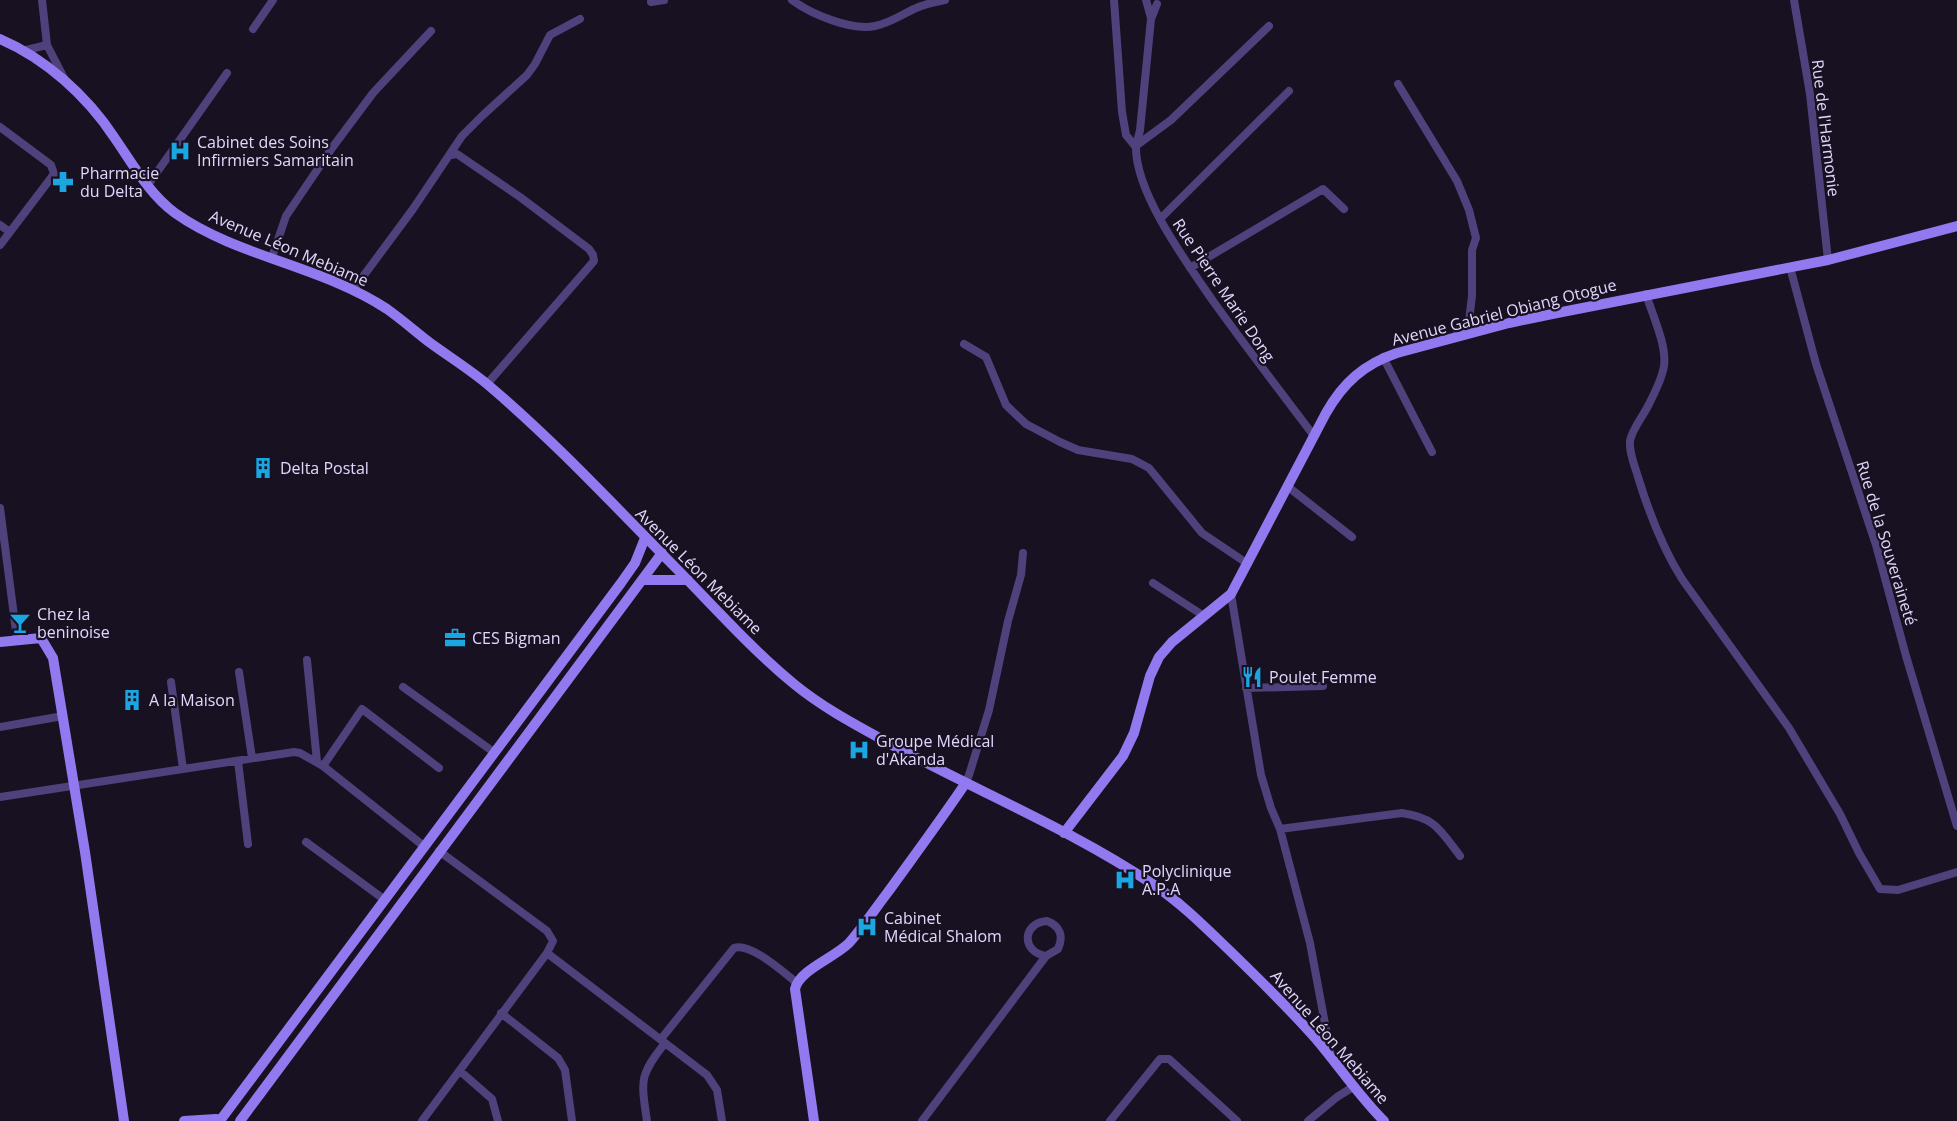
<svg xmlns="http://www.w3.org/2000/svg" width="1957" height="1121" font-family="'Open Sans',sans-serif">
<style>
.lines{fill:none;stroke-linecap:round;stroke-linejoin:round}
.street{stroke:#4f417c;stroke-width:8}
.secondary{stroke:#9379ef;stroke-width:10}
.labels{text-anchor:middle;stroke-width:4.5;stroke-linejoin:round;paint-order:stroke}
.street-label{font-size:16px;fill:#e2d6fa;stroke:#171122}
.poi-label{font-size:16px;fill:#e2d6fa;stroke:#171122;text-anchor:start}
</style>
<rect width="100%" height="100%" fill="#171122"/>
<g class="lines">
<!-- street -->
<path class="street" d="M42,0L47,45L64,78
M792,0C811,14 851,31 875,26C890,23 901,15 914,9C924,4 934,2 945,0
M1114,0L1122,112L1126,135L1135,146
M1146,0L1151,18
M1794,0L1810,94L1828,260
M651,2L664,0
M1157,4L1151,19L1140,130C1139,136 1136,142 1136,148C1136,194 1187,263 1213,301C1246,347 1280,391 1314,436
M253,29L273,0
M22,51L47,45
M1398,84L1457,181L1469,210L1476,238L1472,250V296L1469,321L1457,330L1459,336
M0,127L51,165L54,174L0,245
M1137,145L1171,120L1269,26
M451,155L457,154L520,197L589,249L593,255L594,261L487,384
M148,185L227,73
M1160,219L1289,91
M0,225L10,232
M272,257L286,216L332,148L373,93L431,31
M1790,267L1816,364L1876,545L1906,656L1957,826
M1190,268L1323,189L1344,209
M353,290L413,209L462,136L482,116L527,75L535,64L550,35L580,19
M1646,294C1652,314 1667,345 1664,366C1662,379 1655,392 1649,404C1644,415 1632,429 1630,441C1629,454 1635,466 1638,477C1649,513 1662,547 1682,579L1789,728L1840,814L1859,853L1880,889L1898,890L1957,872
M964,344L986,357L1006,405L1026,424L1060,442L1078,450L1132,459L1149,468L1202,533L1248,564
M1383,357L1432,452
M1287,486L1352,537
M0,508L17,639
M1153,583L1204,616
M1231,594L1261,775L1271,808L1280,829L1310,943L1331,1056
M307,660L317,762
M239,672L252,758
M171,682L183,769
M403,687L495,753
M1246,688L1323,686
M0,727L63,716
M238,761L248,844
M323,766L362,709L439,768
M965,784L969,775L989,710L1008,621L1021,575L1023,553
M0,797L294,752L300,753L323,766L425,847
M1280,829L1402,813C1436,818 1440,830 1460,856
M306,842L385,900
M547,953L707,1075L717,1090L722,1121
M501,1013L558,1058L565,1070L572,1121
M661,1039L734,948C750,942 783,972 796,982
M460,1071L492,1099L498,1121
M422,1121L547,953L553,941L547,931L439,851
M647,1121C641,1080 639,1076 665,1043
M922,1121L1046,956L1058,949C1064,936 1060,926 1047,921C1022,923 1021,952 1046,956
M1110,1121L1160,1059H1169L1237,1121
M1308,1121L1337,1097L1353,1087"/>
<!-- secondary -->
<path class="secondary" d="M0,39C45,58 87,96 114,137C132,163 149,194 175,213C237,257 322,266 387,309C401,319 415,331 429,342C448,356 469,369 487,384C551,438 608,499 667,559C709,601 749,647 794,684C822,707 854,724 885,741C974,790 1069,828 1154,885C1181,903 1204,926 1228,949C1258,978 1288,1007 1316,1039C1339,1066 1359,1096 1384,1121
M643,580H688
M0,642L41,638L53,658L85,852L124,1121
M1064,833L1123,756L1134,733L1150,676L1159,657L1172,642L1231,594L1326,413C1343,383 1364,364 1397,353L1509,323L1557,313L1828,260L1957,226
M222,1118L621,583L635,563L645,538
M184,1121L216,1119
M240,1121L662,553
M814,1121L795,989C799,970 834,958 849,943C863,927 875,909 888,892C914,856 940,821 965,784"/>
</g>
<!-- icons -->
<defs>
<symbol id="hospital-bare" viewBox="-9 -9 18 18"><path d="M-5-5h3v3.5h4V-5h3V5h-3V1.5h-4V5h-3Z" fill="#1ba6e2" stroke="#171122" stroke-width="2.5" paint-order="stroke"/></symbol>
<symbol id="pharmacy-bare" viewBox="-9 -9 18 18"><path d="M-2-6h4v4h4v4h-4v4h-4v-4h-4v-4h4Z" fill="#1ba6e2" stroke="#171122" stroke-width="2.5" paint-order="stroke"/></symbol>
<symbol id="building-bare" viewBox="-9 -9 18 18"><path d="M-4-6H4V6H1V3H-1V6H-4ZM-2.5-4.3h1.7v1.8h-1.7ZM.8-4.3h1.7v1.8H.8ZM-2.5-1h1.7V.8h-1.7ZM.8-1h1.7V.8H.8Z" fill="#1ba6e2" stroke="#171122" stroke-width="2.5" paint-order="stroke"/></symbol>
<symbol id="bar-bare" viewBox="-9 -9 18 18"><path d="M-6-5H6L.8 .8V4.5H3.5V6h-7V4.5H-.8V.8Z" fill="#1ba6e2" stroke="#171122" stroke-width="2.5" paint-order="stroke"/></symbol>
<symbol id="office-bare" viewBox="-9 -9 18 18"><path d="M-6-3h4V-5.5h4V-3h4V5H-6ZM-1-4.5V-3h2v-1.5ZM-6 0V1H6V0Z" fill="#1ba6e2" stroke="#171122" stroke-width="2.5" paint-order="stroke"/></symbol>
<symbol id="restaurant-bare" viewBox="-9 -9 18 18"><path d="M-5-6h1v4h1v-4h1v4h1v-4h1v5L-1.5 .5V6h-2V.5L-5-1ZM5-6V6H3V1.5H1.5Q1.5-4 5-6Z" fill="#1ba6e2" stroke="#171122" stroke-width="2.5" paint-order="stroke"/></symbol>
</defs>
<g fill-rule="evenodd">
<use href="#hospital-bare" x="165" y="136" width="30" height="30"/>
<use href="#pharmacy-bare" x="48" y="167" width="30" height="30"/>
<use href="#building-bare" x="248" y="453" width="30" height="30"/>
<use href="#bar-bare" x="5" y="608" width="30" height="30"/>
<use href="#office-bare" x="440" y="623" width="30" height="30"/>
<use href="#restaurant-bare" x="1237" y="662" width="30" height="30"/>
<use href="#building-bare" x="117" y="685" width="30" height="30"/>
<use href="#hospital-bare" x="844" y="735" width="30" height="30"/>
<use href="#hospital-bare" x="1110" y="865" width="30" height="30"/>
<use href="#hospital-bare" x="852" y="912" width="30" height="30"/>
</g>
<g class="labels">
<!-- street labels -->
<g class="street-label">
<text transform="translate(1826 128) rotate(83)" y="6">Rue de l'Harmonie</text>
<text transform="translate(289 248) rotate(23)" y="6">Avenue Léon Mebiame</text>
<text transform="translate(1224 290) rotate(56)" y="6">Rue Pierre Marie Dong</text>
<text transform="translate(1504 312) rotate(-14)" y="6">Avenue Gabriel Obiang Otogue</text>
<text transform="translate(1887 543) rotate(73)" y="6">Rue de la Souveraineté</text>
<text transform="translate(699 571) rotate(45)" y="6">Avenue Léon Mebiame</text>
<text transform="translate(1330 1037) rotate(49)" y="6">Avenue Léon Mebiame</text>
</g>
<!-- poi labels -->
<g class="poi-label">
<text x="197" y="148">Cabinet des Soins<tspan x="197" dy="18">Infirmiers Samaritain</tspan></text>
<text x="80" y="179">Pharmacie<tspan x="80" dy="18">du Delta</tspan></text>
<text x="280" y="474">Delta Postal</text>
<text x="37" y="620">Chez la<tspan x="37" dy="18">beninoise</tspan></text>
<text x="472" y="644">CES Bigman</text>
<text x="1269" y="683">Poulet Femme</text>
<text x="149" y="706">A la Maison</text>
<text x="876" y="747">Groupe Médical<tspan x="876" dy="18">d'Akanda</tspan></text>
<text x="1142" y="877">Polyclinique<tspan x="1142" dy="18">A.P.A</tspan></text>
<text x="884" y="924">Cabinet<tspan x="884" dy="18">Médical Shalom</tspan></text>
</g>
</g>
</svg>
